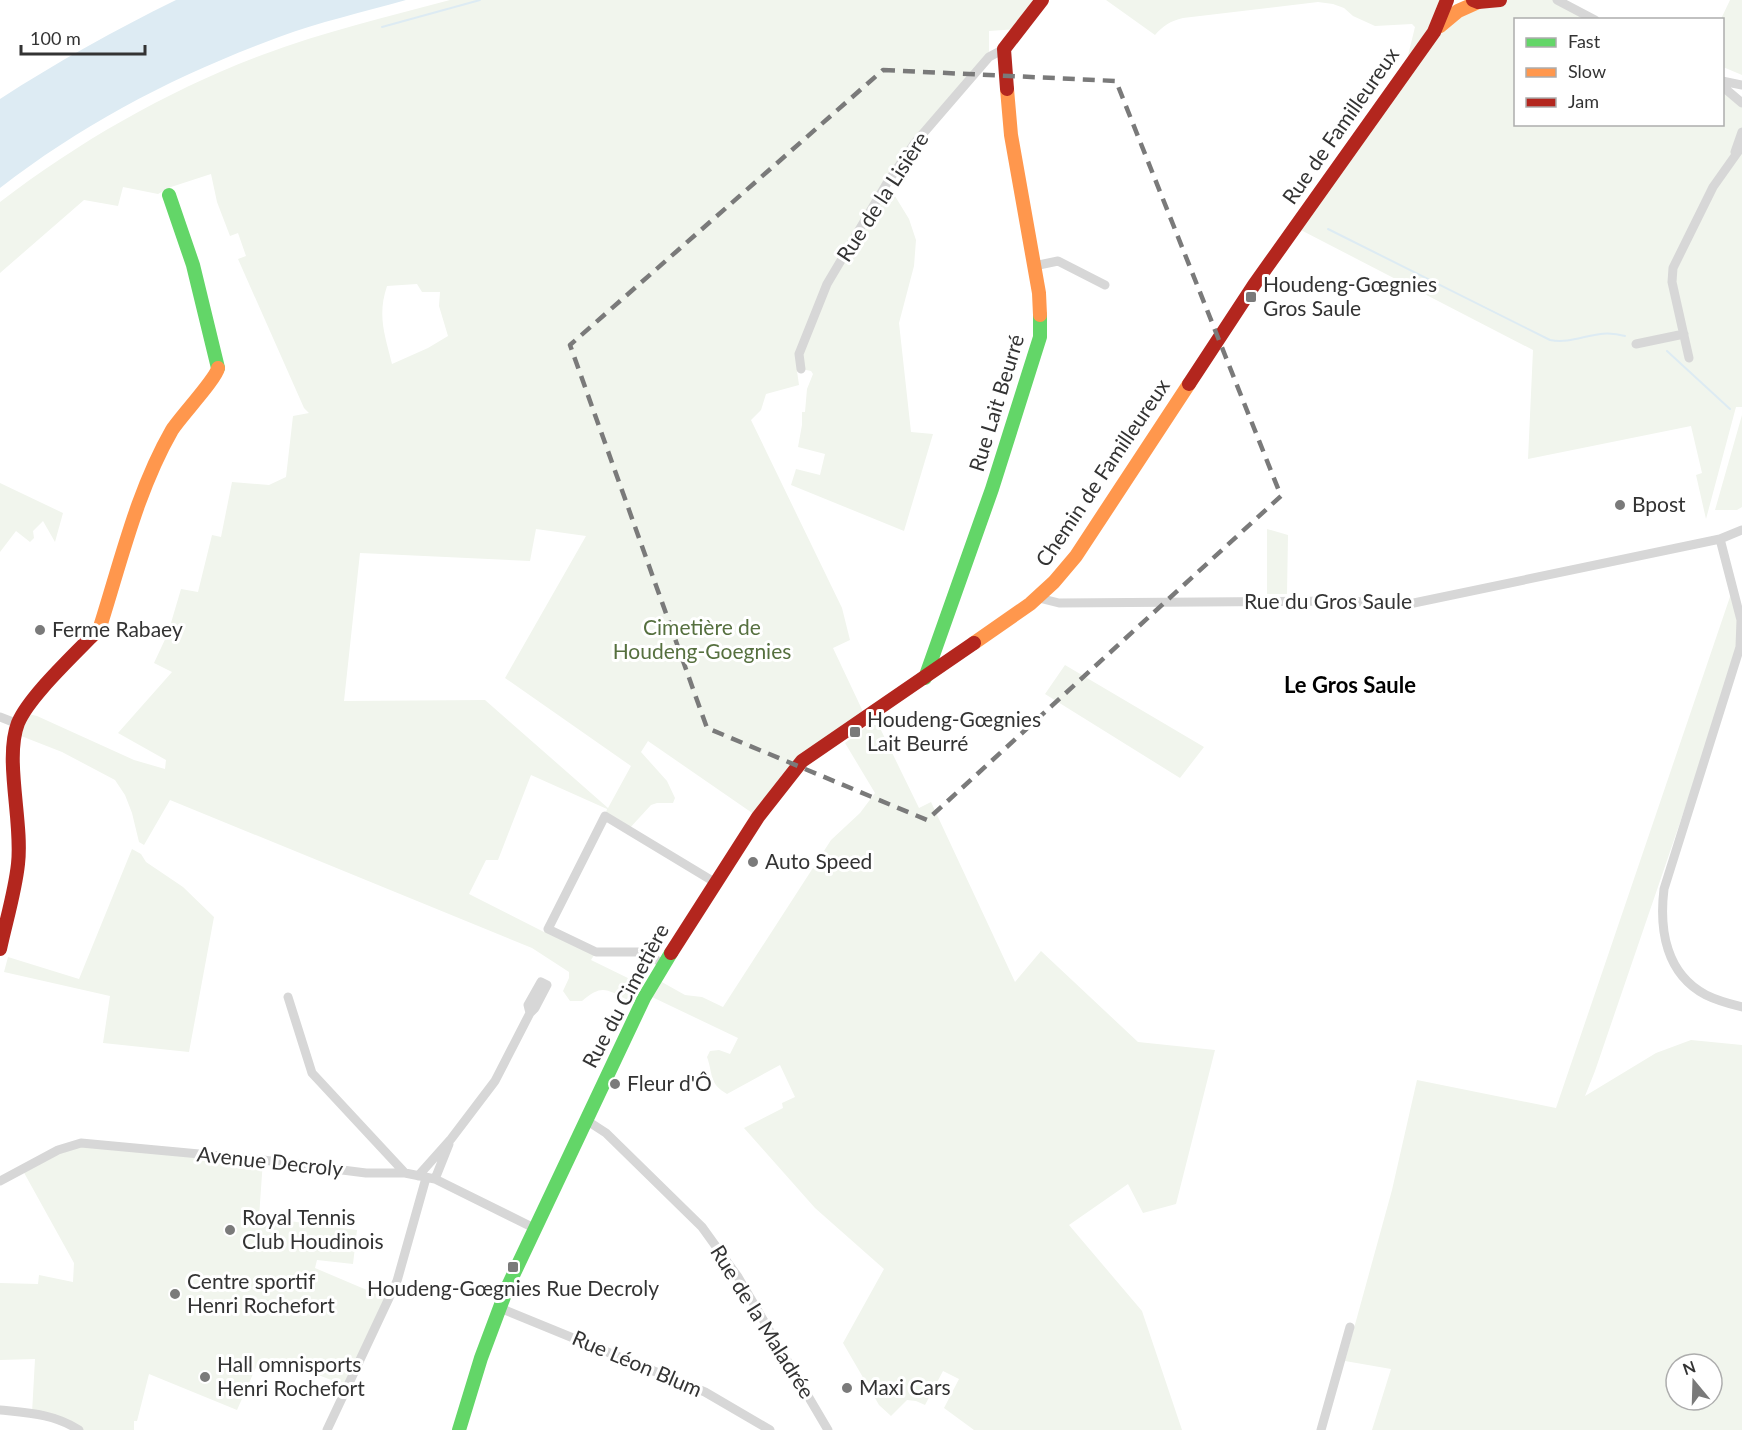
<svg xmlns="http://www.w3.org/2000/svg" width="1742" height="1430" font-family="Lato,sans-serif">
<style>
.green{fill:#f1f5ed;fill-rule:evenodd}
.water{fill:#ddebf3}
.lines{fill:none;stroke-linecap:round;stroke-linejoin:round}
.stream{stroke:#ddebf3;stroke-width:2}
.street{stroke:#d7d7d7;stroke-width:9}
.fast{stroke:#63d668;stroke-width:14}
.slow{stroke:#ff974d;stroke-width:14}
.jam{stroke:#b3261e;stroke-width:14}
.marked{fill:none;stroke:#7a7a7a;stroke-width:4.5;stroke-dasharray:12 8;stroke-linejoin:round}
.poi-dot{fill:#7a7a7a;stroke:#fff;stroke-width:2}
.labels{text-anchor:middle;stroke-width:6;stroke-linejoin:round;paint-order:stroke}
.street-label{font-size:21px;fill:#333;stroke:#fff}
.poi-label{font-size:21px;fill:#333;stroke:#fff;text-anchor:start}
.park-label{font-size:21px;fill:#56703f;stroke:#fff}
.neighbourhood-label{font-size:22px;font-weight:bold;fill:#000;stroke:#fff}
</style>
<rect width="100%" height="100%" fill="#fff"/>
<!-- green -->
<path class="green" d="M450,0H1042L1019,29L989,31V57L887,183L909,219L916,240L914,266L899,323L911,432L933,434L904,531L791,485L796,469L820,475L825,454L798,447L802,425V412H805L807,389L813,374L811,371L801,369L797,371L799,385L766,394L761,410L751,420L842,608L850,640L833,648L866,718L816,751L758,817L648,741L641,752L667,781L675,798L673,803H657L651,805L628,830L605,816L607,809L531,775L498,860H486L469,894L544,932L548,929L596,952L591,960L634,981L635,985L628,1000C606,989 602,984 582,1001H570L563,991L569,978V972L532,948L170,800L144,845L139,842L132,813L125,795L115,780L62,752L16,734L24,713L37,716L134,760L165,769L166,760L118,733L172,672L154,663L168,633L181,589L198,592L212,535L221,537L232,482L269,485L286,477L293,416L309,413L304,408L238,259L246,256L238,233L230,236L217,202L211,174L171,187L158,194L123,187L118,206L84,200L0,273V202C80,141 167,91 262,55C323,32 387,17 450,0ZM417,284L422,292H440L439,306L448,336L428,348L392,364C385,335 377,316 387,286ZM536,529L586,536L505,678L631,766L608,808L485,700L344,701L360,553L530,561Z
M1106,0H1447L1451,14L1500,0H1557L1595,19L1516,20V124H1722L1723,86L1742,103V407H1736L1706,519L1696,475L1702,473L1691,426L1528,459L1533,350L1295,227L1403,76L1415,27L1412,24L1375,26L1353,16L1344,8L1333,4L1318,2L1183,18C1170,21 1163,26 1155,35Z
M1730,0H1742V75L1723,67L1722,20L1721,19Z
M1742,415V507L1737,510H1715Z
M0,483L63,513L55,542L43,521L33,531L34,538L30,542L16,531L0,552Z
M1267,529L1288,535L1287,594H1267Z
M1733,588L1740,647L1595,1071L1585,1096L1656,1053L1691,1040L1742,1045V1430H1372L1391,1369L1345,1361L1392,1190L1417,1080L1556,1108ZM1676,1364H1712V1400H1676Z
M1065,665L1204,747L1180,778L1045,694Z
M870,724L879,726L919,808L931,802L1015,982L1041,951L1138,1042L1215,1050L1176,1204L1143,1213L1128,1184L1069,1225L1142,1311L1182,1430H974L944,1408L959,1379L943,1371L925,1405L916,1401L907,1400L891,1416L879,1405L843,1343L884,1269L815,1208L744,1128L783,1108L782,1103L795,1097L780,1065L727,1094C709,1084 713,1074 707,1057L710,1051L719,1050L730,1054L738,1038L652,997L660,981L685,995L702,997L723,1007L831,840L860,813L875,793L845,743Z
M132,849L141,854L146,862L183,887L214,917L189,1052L103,1043L110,996L4,972L8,957L79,979Z
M72,1145L263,1160L259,1217L357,1230L353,1264L317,1260L315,1268L388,1299L347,1386L300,1368L257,1365L237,1410L149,1374L137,1421H134V1430H79L32,1413L35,1359L0,1360V1283L38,1284L39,1275L73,1282L74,1263L22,1169Z"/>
<!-- water -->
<path class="water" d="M176,0H406C363,12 320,22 279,37C178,74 85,122 0,188V99C57,62 115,30 176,0Z"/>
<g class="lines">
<!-- stream -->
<path class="stream" d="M382,27L480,0
M1328,229L1550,340C1577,345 1595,327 1625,336
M1667,351L1730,409"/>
<!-- street -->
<path class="street" d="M1557,0L1595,20
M1722,81L1742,85
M1722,86L1742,103
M1735,152L1742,132
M1034,266L1058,261L1105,285
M1636,344L1684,334
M1689,358L1672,282L1673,268L1713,187L1742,146
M801,369L799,354L827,284L887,183L914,144L989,57L1004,49
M1720,539L1741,620L1740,647L1664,889C1659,930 1666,974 1706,995C1718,1001 1730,1004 1742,1007
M1039,598L1059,603L1341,601L1409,604L1720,539L1742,530
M0,717L18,724
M663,963L638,952H596L548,929L605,816L716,883
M288,997L312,1073L405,1173
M586,1120L606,1133L702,1227L738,1277L828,1430
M418,1176L451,1139L495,1081L530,1013L535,1008L547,985L541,982L528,1005L530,1013
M435,1179L449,1144
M0,1181L58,1150L81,1143L263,1160L366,1173H405L435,1179L536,1229
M500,1308L705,1392L770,1430
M0,1410C29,1413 54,1414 79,1430
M327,1430L397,1281L426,1178
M1321,1430L1350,1327"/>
<!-- fast -->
<path class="fast" d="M169,195L193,265L218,368
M925,678L992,489L1040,337V315
M459,1430L481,1358L508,1286L644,998L671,953"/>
<!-- slow -->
<path class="slow" d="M1440,26L1458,11L1478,2
M1007,89L1011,135L1039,293L1040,315
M92,636L100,627C121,561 137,491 172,430C181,416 216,379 218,368
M974,643L1030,604L1054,582L1076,556L1189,384"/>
<!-- jam -->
<path class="jam" d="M1473,0L1478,2L1500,0
M1007,89L1004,49L1042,0
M1189,384L1254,285L1434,32L1447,0
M0,949C6,921 15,892 18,864C23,822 4,759 18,723C29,697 71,658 92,636
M671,953L758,817L802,761L974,643"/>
</g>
<!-- marked area -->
<path class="marked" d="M883,70L1116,81L1281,496L927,820L707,728L570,345Z"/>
<!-- markers -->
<g class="poi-dot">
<rect x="1245" y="291" width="12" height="12" rx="3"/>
<circle cx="1620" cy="505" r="6"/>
<circle cx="40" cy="630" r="6"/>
<rect x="849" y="726" width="12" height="12" rx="3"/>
<circle cx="753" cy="862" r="6"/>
<circle cx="615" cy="1084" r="6"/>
<circle cx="230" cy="1230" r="6"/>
<rect x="507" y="1261" width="12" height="12" rx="3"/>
<circle cx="175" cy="1294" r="6"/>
<circle cx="205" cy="1377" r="6"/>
<circle cx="847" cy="1388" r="6"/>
</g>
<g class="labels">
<!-- street labels -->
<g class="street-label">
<text transform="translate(1341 126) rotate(-55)" y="7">Rue de Familleureux</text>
<text transform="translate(883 197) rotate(-57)" y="7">Rue de la Lisière</text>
<text transform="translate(997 403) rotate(-73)" y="7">Rue Lait Beurré</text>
<text transform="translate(1103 473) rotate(-56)" y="7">Chemin de Familleureux</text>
<text x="1328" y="609">Rue du Gros Saule</text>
<text transform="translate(626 996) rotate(-62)" y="7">Rue du Cimetière</text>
<text transform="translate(270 1162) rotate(6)" y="7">Avenue Decroly</text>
<text transform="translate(762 1322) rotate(58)" y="7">Rue de la Maladrée</text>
<text transform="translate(637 1364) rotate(23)" y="7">Rue Léon Blum</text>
</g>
<!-- poi labels -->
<g class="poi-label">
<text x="1263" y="292">Houdeng-Gœgnies<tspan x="1263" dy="24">Gros Saule</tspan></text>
<text x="1632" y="512">Bpost</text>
<text x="52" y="637">Ferme Rabaey</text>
<text x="867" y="727">Houdeng-Gœgnies<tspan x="867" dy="24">Lait Beurré</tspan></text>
<text x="765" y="869">Auto Speed</text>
<text x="627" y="1091">Fleur d'Ô</text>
<text x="242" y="1225">Royal Tennis<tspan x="242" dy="24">Club Houdinois</tspan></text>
<text x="187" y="1289">Centre sportif<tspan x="187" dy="24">Henri Rochefort</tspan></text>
<text x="513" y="1296" text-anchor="middle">Houdeng-Gœgnies Rue Decroly</text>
<text x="217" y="1372">Hall omnisports<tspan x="217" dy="24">Henri Rochefort</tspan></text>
<text x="859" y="1395">Maxi Cars</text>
</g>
<!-- park labels -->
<g class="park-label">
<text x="702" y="635">Cimetière de<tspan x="702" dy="24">Houdeng-Goegnies</tspan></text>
</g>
<!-- neighbourhood labels -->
<g class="neighbourhood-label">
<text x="1350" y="693">Le Gros Saule</text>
</g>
</g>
<!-- legend -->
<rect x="1514" y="18" width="210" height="108" fill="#ffffff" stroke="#adadad" stroke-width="1.5"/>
<rect x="1526" y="38" width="30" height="9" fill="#63d668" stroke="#adadad" stroke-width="1.5"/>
<text x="1568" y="48" font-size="18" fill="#333333">Fast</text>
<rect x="1526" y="68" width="30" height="9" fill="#ff974d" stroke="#adadad" stroke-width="1.5"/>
<text x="1568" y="78" font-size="18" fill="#333333">Slow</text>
<rect x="1526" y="98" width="30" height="9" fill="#b3261e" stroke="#adadad" stroke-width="1.5"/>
<text x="1568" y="108" font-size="18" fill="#333333">Jam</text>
<!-- north arrow -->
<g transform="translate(1694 1382) rotate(341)"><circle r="28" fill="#ffffff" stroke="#adadad" stroke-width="1.5"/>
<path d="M0-4.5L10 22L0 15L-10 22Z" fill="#7a7a7a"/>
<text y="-9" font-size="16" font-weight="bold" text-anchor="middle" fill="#333333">N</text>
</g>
<!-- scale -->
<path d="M21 45v9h124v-9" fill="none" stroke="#333333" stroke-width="3"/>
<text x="30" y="45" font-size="18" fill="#333333" stroke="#ffffff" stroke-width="4.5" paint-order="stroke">100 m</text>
</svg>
